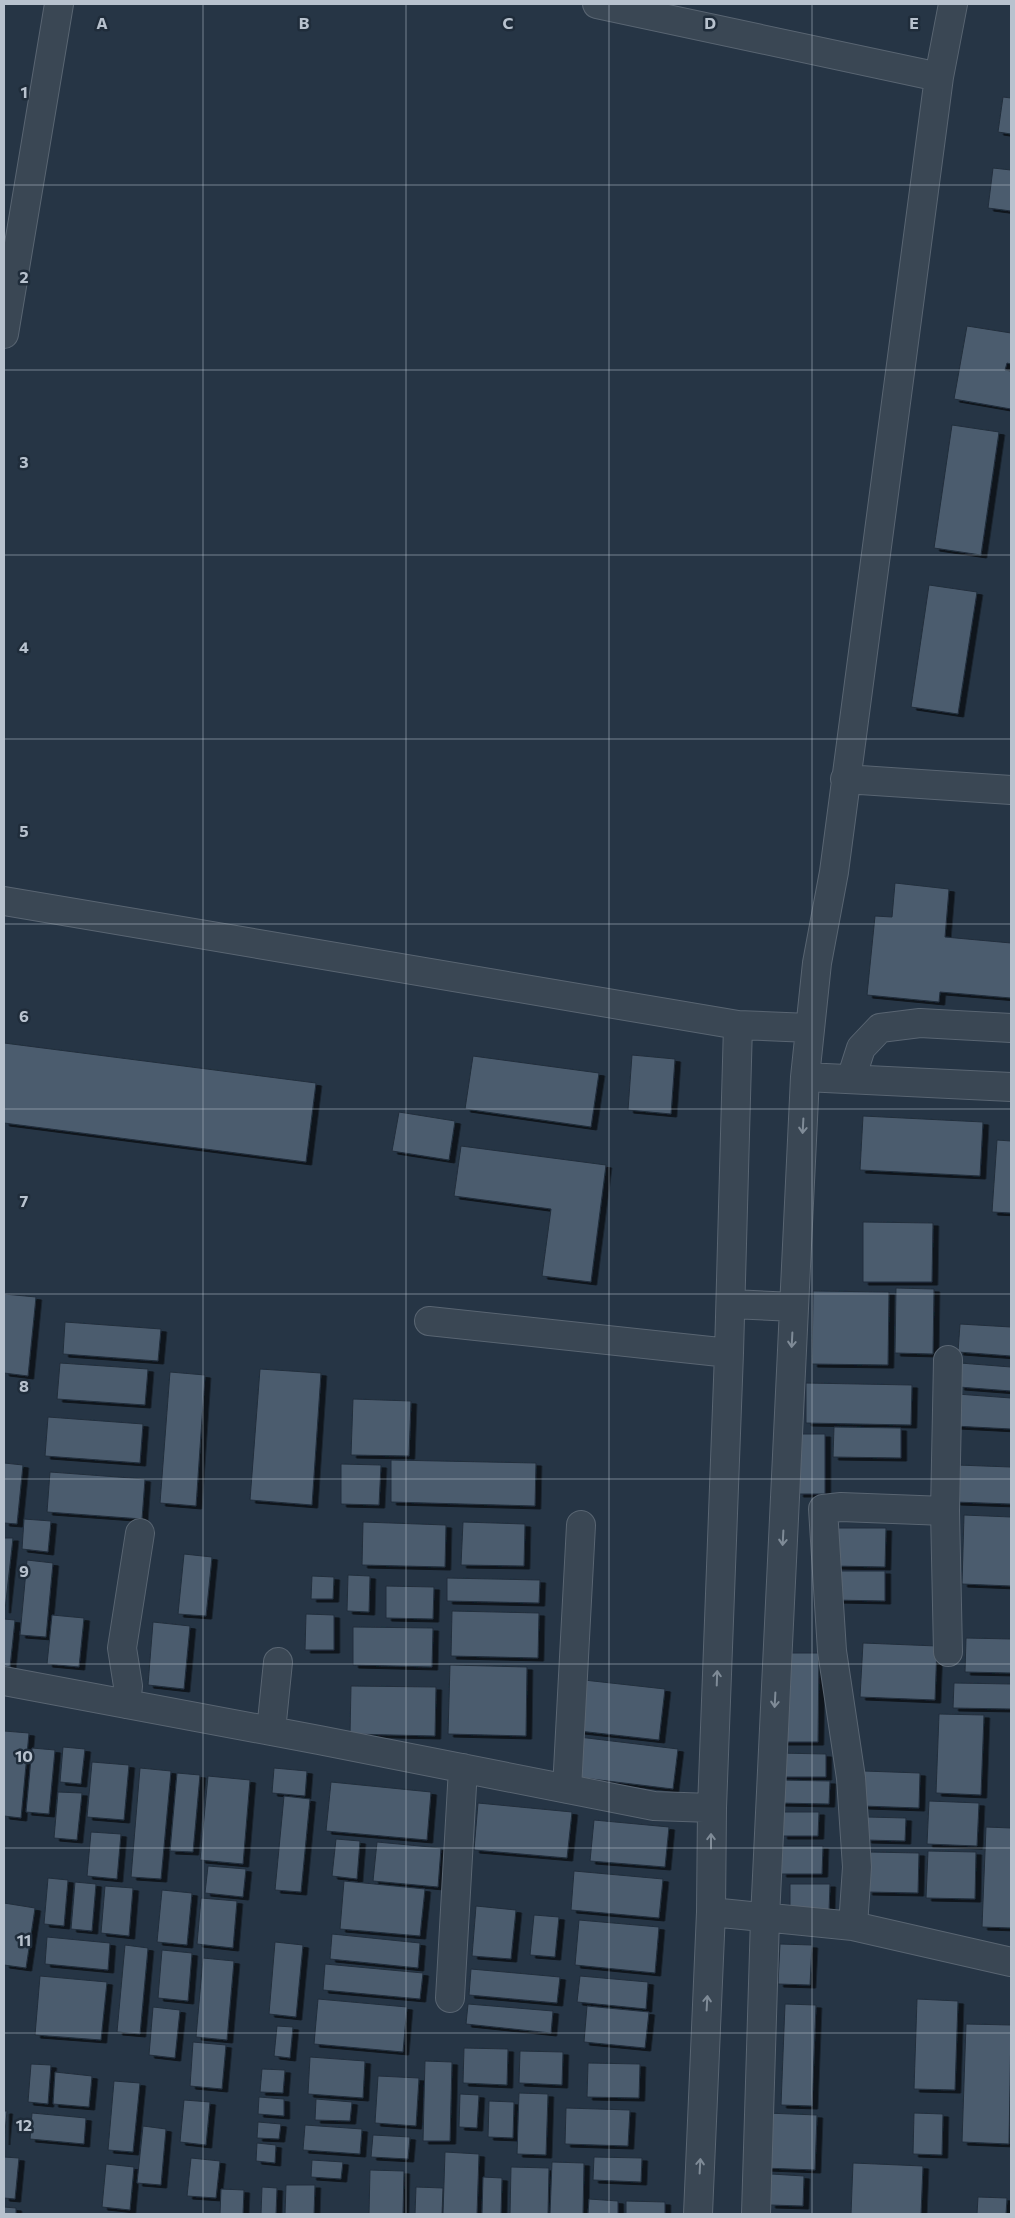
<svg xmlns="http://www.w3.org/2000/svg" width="1015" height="2218" font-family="Commissioner,sans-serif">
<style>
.building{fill:#4c5c6e;stroke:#212e3c;filter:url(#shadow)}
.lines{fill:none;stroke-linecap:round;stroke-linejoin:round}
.minor-casing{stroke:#596572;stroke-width:30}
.minor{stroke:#3a4754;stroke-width:28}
.oneway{stroke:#7f8b97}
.grid{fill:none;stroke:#b8c2ce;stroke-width:1;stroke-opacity:0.55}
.grid-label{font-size:16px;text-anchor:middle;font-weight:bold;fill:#b8c2ce;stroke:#1f2c3a;stroke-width:5;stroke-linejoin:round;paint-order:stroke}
</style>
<defs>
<filter id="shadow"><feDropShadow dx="5.5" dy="3" stdDeviation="0" flood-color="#0009"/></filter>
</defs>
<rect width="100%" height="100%" fill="#263545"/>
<!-- building -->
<path class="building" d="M1003,97L1011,98V134L998,132Z
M993,168L1011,170V211L988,208Z
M967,326L1011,333V364L1007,363L1005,370L1011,371V409L954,399Z
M952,425L999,432L981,555L934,548Z
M929,585L977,592L958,714L911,707Z
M895,883L949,889L945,937L1011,943V998L940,992L939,1002L867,995L875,916L892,917Z
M4,1043L316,1083L306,1162L4,1123Z
M632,1055L675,1059L671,1114L628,1110Z
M473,1056L599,1073L591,1127L465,1109Z
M399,1112L455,1121L449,1160L392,1151Z
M863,1116L983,1122L980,1176L860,1170Z
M997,1140L1011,1141V1213L992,1212Z
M461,1146L606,1165L591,1282L542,1276L551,1209L454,1196Z
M863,1222L933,1223L932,1282H863Z
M896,1288L934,1289L933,1354L895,1353Z
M813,1291L889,1292L888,1365L812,1364Z
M4,1294L36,1297L28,1376L4,1373Z
M65,1322L161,1329L158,1361L63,1354Z
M960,1324L1011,1327V1356L958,1352Z
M60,1363L148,1369L145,1405L57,1399Z
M960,1363L1011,1367V1391L959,1387Z
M260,1369L321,1373L312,1505L250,1500Z
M170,1372L205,1375L196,1506L160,1503Z
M806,1383L912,1385L911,1425L806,1423Z
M957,1394L1011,1398V1429L954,1426Z
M353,1399L411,1401L409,1456L351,1455Z
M48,1417L143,1424L140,1463L45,1456Z
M834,1427L901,1428V1458L833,1457Z
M800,1434H825V1494H798Z
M391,1460L536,1463L535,1506L391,1502Z
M4,1463L23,1465L17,1524L4,1523Z
M341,1464L381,1465L379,1505L341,1504Z
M957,1465L1011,1467V1504L955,1502Z
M50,1472L145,1479L142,1519L47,1512Z
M964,1515L1011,1517V1586L962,1584Z
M24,1519L51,1521L48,1552L22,1549Z
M363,1522L446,1525L445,1567L362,1565Z
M463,1522L525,1524L524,1566L461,1565Z
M834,1528H886L885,1567L833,1566Z
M4,1538H13L5,1610H4Z
M184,1554L212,1557L206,1616L178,1614Z
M27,1560L53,1563L46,1637L20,1635Z
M835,1571H885V1601L834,1600Z
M348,1575L370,1576L369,1612L347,1611Z
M312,1576L334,1577L333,1599H311Z
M447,1578L540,1580L539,1603L447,1601Z
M386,1586L434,1587L433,1619L386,1618Z
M452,1611L539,1613L538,1658L451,1656Z
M306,1614L334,1615V1650H305Z
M52,1615L84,1618L79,1667L47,1664Z
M4,1619L15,1620L10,1667L4,1666Z
M153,1622L190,1626L184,1689L148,1685Z
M353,1627L433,1628L432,1667L353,1665Z
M966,1638L1011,1639V1673L965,1672Z
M863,1643L937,1646L935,1700L860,1697Z
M782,1653H819L818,1742H781Z
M450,1665L527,1667L526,1736L448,1734Z
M584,1680L665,1689L659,1740L579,1731Z
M954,1683L1011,1684V1709L953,1708Z
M351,1686L436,1687L435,1736L350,1734Z
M939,1714L984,1715L981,1795L936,1793Z
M4,1731L29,1733L21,1818L4,1816Z
M579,1737L678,1749L673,1789L575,1777Z
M63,1747L85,1749L81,1784L60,1782Z
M32,1748L55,1750L49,1814L26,1812Z
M778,1753L826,1754V1777H778Z
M92,1762L129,1765L124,1820L87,1817Z
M140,1768L171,1771L161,1879L131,1877Z
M274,1768L307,1771L305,1796L272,1793Z
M864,1771L920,1773L919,1808L863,1806Z
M177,1773L200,1775L193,1852L170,1851Z
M208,1776L250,1780L243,1864L200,1860Z
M779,1780L830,1781L829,1804L778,1803Z
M331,1782L431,1792L427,1840L326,1831Z
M58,1792L82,1793L77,1840L54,1838Z
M284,1796L310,1799L301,1892L275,1890Z
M929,1801L979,1803L977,1846L927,1844Z
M478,1803L572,1812L567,1858L474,1850Z
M782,1812H819L818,1836H782Z
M867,1817L906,1818L905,1841L866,1840Z
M594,1820L669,1827L665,1867L590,1861Z
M986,1827L1011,1828V1928L982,1927Z
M91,1832L121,1834L117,1879L87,1876Z
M336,1839L360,1841L357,1879L332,1876Z
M377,1842L441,1848L438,1887L373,1881Z
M782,1846H823L822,1874H781Z
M928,1851L976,1852L975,1899L926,1898Z
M869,1852L919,1853L918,1893L867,1892Z
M208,1866L246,1869L243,1897L205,1893Z
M574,1871L663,1879L659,1918L571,1910Z
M48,1878L68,1880L64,1926L44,1924Z
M344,1881L425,1889L420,1936L340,1929Z
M75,1882L96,1884L92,1931L71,1929Z
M790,1884H830L829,1911H790Z
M105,1886L133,1888L129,1936L101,1933Z
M162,1890L192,1893L187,1945L157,1942Z
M201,1898L237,1901L233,1948L197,1944Z
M4,1903L35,1908L26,1968L4,1965Z
M476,1906L516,1910L511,1959L472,1956Z
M534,1915L559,1917L555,1957L530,1955Z
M579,1920L659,1927L655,1973L575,1965Z
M332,1934L420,1943L418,1968L330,1959Z
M47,1937L110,1943L108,1970L45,1964Z
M275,1942L303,1945L296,2017L269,2014Z
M780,1944L812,1945L810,1985L778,1984Z
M125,1945L148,1948L140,2034L117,2032Z
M162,1950L192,1953L188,2001L158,1998Z
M203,1958L234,1961L227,2040L196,2037Z
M325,1964L423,1973L420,1999L323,1990Z
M471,1969L560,1977L557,2003L469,1995Z
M40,1976L107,1982L101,2040L35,2035Z
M580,1976L648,1982L646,2009L577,2002Z
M318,1999L407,2007L403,2052L314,2044Z
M917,1999L958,2001L955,2090L914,2089Z
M468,2004L553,2011L551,2033L466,2024Z
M785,2004L816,2005L812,2106L781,2105Z
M587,2006L649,2012L645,2048L584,2042Z
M153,2007L180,2010L175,2058L149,2055Z
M966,2024L1011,2025L1009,2144L962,2142Z
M277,2026L293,2027L290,2058L274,2056Z
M193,2042L226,2045L222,2089L190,2086Z
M464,2048L508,2049L507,2085L463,2083Z
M520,2051L563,2052L562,2085L519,2083Z
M310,2057L365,2061L363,2098L308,2094Z
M425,2061L452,2062L450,2141H423Z
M588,2063L640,2064L639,2098L587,2097Z
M31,2064L51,2065L48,2104L28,2102Z
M262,2069L285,2070L283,2093L260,2092Z
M55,2072L92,2076L89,2107L53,2104Z
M378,2076L419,2078L416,2126L375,2123Z
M114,2081L140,2083L133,2152L108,2150Z
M519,2093L548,2094L546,2155L517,2154Z
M460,2094L479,2095L477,2128L459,2127Z
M259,2097L284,2099V2116L258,2114Z
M316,2099L352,2102L350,2121L315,2120Z
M184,2100L210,2102L206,2145L180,2142Z
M489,2101L514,2102L513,2138L488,2137Z
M566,2108L630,2110L628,2146L565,2144Z
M4,2111H7L4,2142Z
M32,2113L86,2118L84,2144L30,2139Z
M766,2113L817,2115L815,2170L764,2168Z
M914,2113L943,2114L942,2155L913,2154Z
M258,2122L281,2124L279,2139L257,2138Z
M305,2125L362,2129L360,2154L303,2150Z
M143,2126L166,2129L161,2185L137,2183Z
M373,2135L410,2137L408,2159L371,2157Z
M257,2143L276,2145L275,2163L256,2161Z
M445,2152L479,2154L477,2214H443Z
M4,2157L19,2158L15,2199L4,2198Z
M594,2157L642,2158L641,2182L593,2180Z
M191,2158L220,2161L216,2198L187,2196Z
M312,2160L343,2162L341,2179L311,2177Z
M552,2162L584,2163L583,2214H550Z
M853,2163L923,2166L921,2214H851Z
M106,2164L134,2167L130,2210L102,2207Z
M511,2167L549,2168L548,2214H510Z
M370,2170L404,2171L403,2214H369Z
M771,2174L804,2176L803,2206L770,2205Z
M483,2177L502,2178L501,2214H482Z
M286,2185H315L314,2214H285Z
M262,2187L277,2188L276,2214H261Z
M416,2187L443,2188L442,2214H415Z
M221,2189L244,2190L243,2214H220Z
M978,2197L1007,2198L1006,2214H977Z
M589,2199L618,2201V2214H588Z
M626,2201L665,2202V2214H626Z
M4,2207L16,2208V2214H4Z"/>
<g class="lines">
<defs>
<path id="minor" d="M597,4L939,77
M953,4L939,77L834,872L817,963L805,1077L1011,1087
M4,334L59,4
M845,779L1011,790
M4,901L738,1025L810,1028
M851,1079L861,1048L880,1028L920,1023L1011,1028
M731,1304L794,1307
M429,1321L729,1353
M948,1360L945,1511L948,1652
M4,1681L319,1740L654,1806L712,1808
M126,1704L128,1686L122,1648L140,1533
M271,1731L278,1662
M567,1789L581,1525
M711,1912L853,1926L1011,1962
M853,1926L857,1867L851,1778L832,1651L823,1509L841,1507L945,1511
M450,1998L463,1768
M698,2214L711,1912L712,1808L729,1353L738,1025
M756,2214L765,1918L805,1077"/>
</defs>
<!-- minor casing -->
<use href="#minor" class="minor-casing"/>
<!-- minor -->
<use href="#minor" class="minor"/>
</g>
<!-- one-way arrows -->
<defs><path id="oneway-shaft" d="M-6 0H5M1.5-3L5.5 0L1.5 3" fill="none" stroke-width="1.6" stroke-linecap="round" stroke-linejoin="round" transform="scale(1.25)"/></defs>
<g class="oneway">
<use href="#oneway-shaft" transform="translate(803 1126) rotate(93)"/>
<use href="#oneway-shaft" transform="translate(792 1340) rotate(93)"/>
<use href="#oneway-shaft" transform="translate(783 1538) rotate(93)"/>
<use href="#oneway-shaft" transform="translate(717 1678) rotate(-88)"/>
<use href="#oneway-shaft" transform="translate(775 1700) rotate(93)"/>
<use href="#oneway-shaft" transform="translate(711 1841) rotate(-90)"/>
<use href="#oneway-shaft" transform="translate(707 2003) rotate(-87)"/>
<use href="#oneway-shaft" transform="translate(700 2166) rotate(-87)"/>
</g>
<!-- grid -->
<path class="grid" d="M203,4V2214M406,4V2214M609,4V2214M812,4V2214M4,185H1011M4,370H1011M4,555H1011M4,739H1011M4,924H1011M4,1109H1011M4,1294H1011M4,1479H1011M4,1664H1011M4,1848H1011M4,2033H1011"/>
<g class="grid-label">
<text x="102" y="29">A</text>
<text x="304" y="29">B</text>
<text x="508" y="29">C</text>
<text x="710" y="29">D</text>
<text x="914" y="29">E</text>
<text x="24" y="98">1</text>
<text x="24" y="283">2</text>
<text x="24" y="468">3</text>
<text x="24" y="653">4</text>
<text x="24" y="837">5</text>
<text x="24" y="1022">6</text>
<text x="24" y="1207">7</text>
<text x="24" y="1392">8</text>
<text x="24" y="1577">9</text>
<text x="24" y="1762">10</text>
<text x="24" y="1946">11</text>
<text x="24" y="2131">12</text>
</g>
<!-- border -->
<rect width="1015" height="2218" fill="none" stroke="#b8c2ce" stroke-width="10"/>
</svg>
